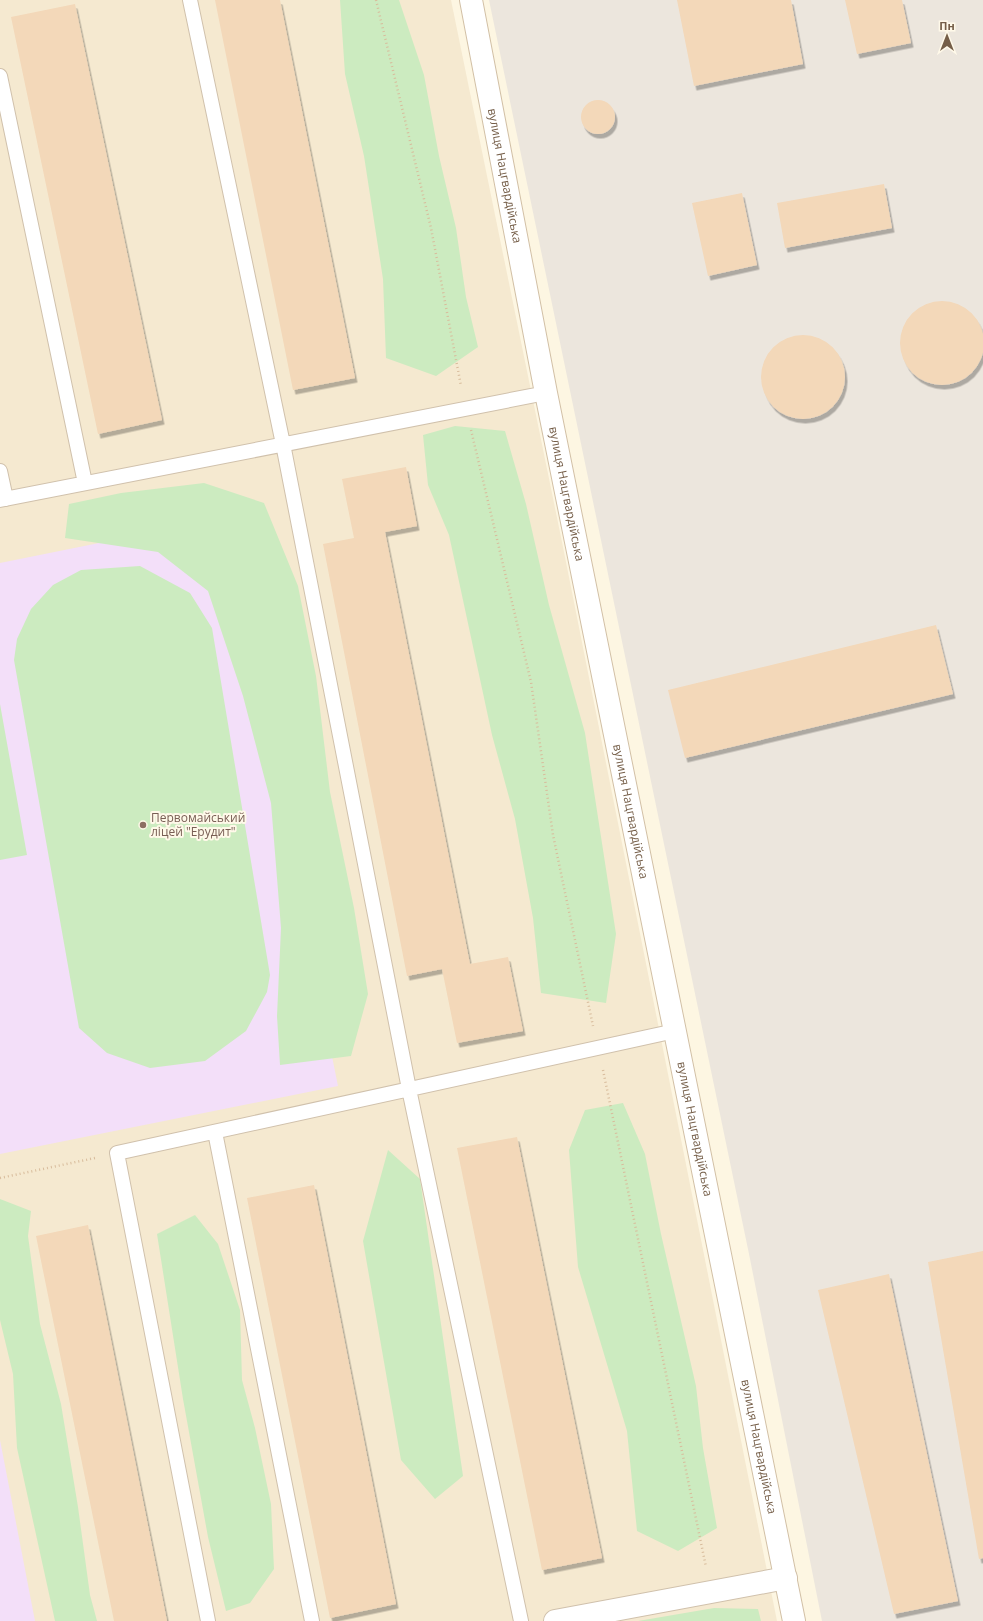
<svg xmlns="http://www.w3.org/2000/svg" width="983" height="1621" font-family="'Open Sans',sans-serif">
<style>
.residential{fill:#f5e9d0}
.industrial{fill:#ece6dd}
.education{fill:#f3dff9}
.green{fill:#ccebc0}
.building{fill:#f3d8b9;filter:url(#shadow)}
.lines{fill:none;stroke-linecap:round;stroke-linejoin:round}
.lane-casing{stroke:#d0c1ac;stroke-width:16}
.street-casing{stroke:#d0c1ac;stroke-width:24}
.secondary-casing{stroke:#d2c0a6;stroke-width:24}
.path{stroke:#d8bc9c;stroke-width:2.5;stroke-dasharray:1 3;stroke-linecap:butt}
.lane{stroke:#fff;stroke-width:14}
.street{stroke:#fff;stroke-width:22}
.secondary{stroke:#fff;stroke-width:22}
.education-dot{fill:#8d6e63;stroke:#fff9e9;stroke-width:1.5}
.labels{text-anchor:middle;stroke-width:4;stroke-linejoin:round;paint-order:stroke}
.street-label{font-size:12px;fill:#755e48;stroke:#fff9e9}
.education-label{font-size:12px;fill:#785e54;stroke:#fff9e9;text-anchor:start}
</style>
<defs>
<filter id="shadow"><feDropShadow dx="2.5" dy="4.5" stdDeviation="0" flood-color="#0004"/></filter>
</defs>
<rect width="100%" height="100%" fill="#fdf6e2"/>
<!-- residential -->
<path class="residential" d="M0,0H451L562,542L777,1621H0Z"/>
<!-- industrial -->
<path class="industrial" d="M489,0H983V1621H822L749,1254Z"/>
<!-- education -->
<path class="education" d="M223,518L338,1086L0,1154V563Z
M0,1440L35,1621H0Z"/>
<!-- green -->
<path class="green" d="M340,0H399L424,75L439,156L456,228L466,297L478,347L436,376L386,358L383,279L364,156L345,74Z
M455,426L505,431L526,504L549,605L585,733L616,934L606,1003L541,993L533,918L515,819L492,735L449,535L428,485L423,435Z
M204,483L264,503L298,586L316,676L330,792L354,908L368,994L351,1056L280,1065L277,1016L281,928L271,803L243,696L208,591L158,552L65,538L69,504L121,493Z
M140,566L190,593L212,628L270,975L267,992L246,1031L205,1061L150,1068L107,1053L79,1028L14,660L17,639L31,609L53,585L81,570Z
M0,704L27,855L0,860Z
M623,1103L645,1154L661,1234L696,1386L703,1448L717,1528L678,1551L637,1531L627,1431L578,1267L569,1150L585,1110Z
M388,1150L420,1179L463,1476L435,1499L401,1460L363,1241Z
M0,1199L31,1211L28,1236L40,1324L61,1404L78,1507L90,1595L97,1621H55L17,1448L13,1374L0,1320Z
M195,1215L218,1244L240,1310L242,1380L255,1428L271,1504L274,1569L250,1603L226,1611L208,1537L183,1399L157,1234Z
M714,1608L758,1609L761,1621H638Z"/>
<!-- building -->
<path class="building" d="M215,0H280L355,378L293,390Z
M677,0H791L803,64L694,86Z
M845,0H902L911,43L857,54Z
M75,4L162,420L98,434L11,17Z
M581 117a17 17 0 1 1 34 0a17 17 0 1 1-34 0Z
M884,184L892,228L785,248L777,203Z
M742,193L757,265L708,276L692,203Z
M900 343a42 42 0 1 1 84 0a42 42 0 1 1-84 0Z
M761 377a42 42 0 1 1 84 0a42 42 0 1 1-84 0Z
M406,467L417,526L385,532L470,964L508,957L523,1031L457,1043L442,969L407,976L323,544L354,538L342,479Z
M936,625L953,694L685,758L668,690Z
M517,1137L602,1558L542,1570L457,1148Z
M314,1185L396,1604L330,1618L247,1198Z
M88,1225L167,1621H114L36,1236Z
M983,1251V1558L979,1559L928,1262Z
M889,1274L958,1601L894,1614L818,1290Z"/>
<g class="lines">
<defs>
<path id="lane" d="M190,0L283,444L409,1089L521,1621
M0,76L85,483
M0,471L6,499
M0,500L546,393
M215,1132L312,1621
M208,1621L117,1153L675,1031"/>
<path id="street" d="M555,1621L786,1578"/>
<g id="secondary">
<path id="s1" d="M471,0L546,393L794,1621"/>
</g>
</defs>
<!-- lane casing -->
<use href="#lane" class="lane-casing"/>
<!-- street casing -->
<use href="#street" class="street-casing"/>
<!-- secondary casing -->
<use href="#secondary" class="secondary-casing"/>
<!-- path -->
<path class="path" d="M376,0L431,228L461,386
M471,430L531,682L553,835L593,1026
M603,1070L706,1567
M0,1178L95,1158"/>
<!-- lane -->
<use href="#lane" class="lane"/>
<!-- street -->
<use href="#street" class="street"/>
<!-- secondary -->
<use href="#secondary" class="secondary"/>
</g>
<!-- markers -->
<circle class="education-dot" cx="143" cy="825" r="4"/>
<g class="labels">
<!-- street labels -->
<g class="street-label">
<text dy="4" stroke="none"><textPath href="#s1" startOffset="179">вулиця Нацгвардійська</textPath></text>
<text dy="4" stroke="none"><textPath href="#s1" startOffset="503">вулиця Нацгвардійська</textPath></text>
<text dy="4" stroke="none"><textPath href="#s1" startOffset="827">вулиця Нацгвардійська</textPath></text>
<text dy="4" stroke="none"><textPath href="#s1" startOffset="1151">вулиця Нацгвардійська</textPath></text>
<text dy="4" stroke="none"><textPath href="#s1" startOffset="1475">вулиця Нацгвардійська</textPath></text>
</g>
<!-- education labels -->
<g class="education-label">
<text x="151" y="822">Первомайський<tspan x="151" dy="14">ліцей "Ерудит"</tspan></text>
</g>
</g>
<!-- north arrow -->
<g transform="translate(947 36)" stroke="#fff9e9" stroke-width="3" paint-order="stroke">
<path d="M0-3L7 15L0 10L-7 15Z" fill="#755e48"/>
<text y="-6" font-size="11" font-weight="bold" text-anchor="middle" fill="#755e48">Пн</text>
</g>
</svg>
